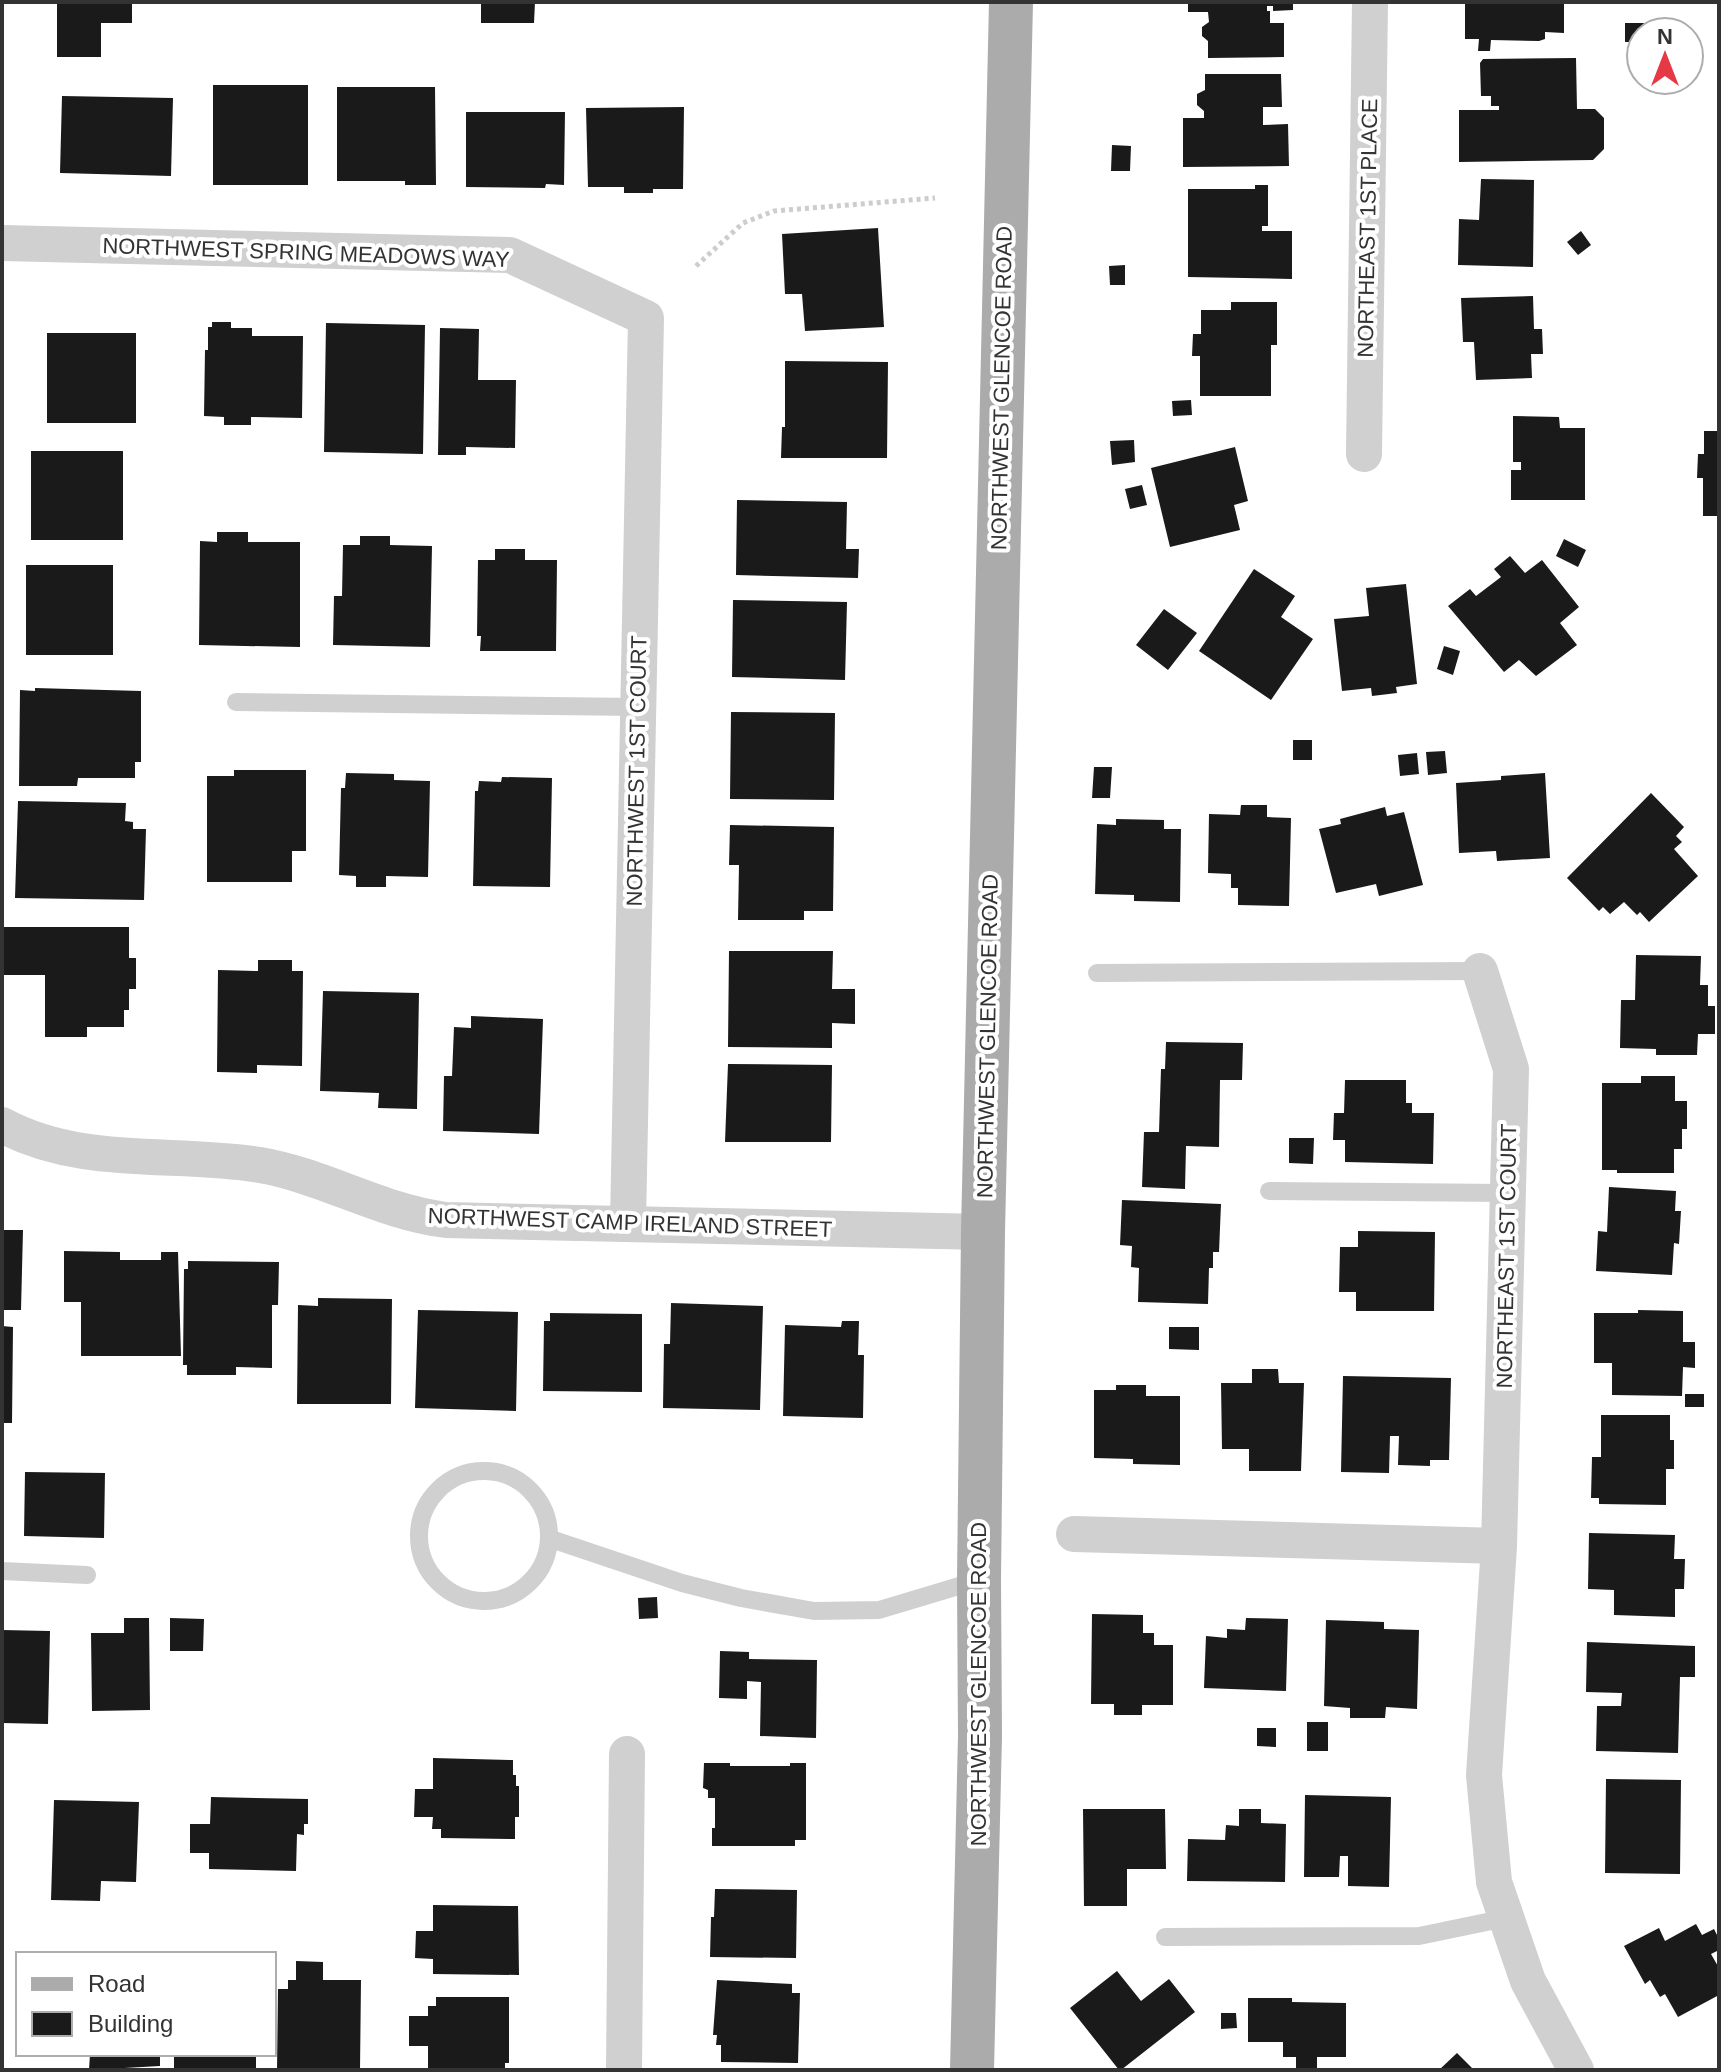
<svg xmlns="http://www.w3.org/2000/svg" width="1721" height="2072" font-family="Arial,sans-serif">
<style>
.building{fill:#1a1a1a}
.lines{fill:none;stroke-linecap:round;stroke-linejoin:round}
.path{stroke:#cdcdcd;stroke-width:5;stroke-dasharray:4 4;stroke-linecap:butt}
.lane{stroke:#d0d0d0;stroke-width:18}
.street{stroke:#d0d0d0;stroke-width:36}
.primary{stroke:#ababab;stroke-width:44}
.labels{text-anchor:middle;stroke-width:8;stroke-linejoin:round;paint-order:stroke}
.street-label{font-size:22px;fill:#333;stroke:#fff}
</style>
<rect width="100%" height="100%" fill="#fff"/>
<!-- building -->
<path class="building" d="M57,2H132V23H101V57H57Z
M481,2H535L534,23H481Z
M1188,2H1293V10L1273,11V6H1267V11H1270V23H1284V57L1208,58V41L1202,36V27L1209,22L1208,12H1188Z
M1465,2H1564V33L1545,32V39L1539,41L1491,40L1490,51H1478L1479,39H1465Z
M1625,23H1644L1641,42H1625Z
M1576,58L1577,109H1595L1604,118V149L1593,160L1459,162V110H1499V106H1491V96H1481L1480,63L1483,59Z
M1205,74H1281L1282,107H1263V125L1288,124L1289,166L1183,167V118H1204V111L1197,105V94L1205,90Z
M213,85H308V185H213Z
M337,87H435L436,185H405V181H337Z
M62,96L173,98L171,176L60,173Z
M684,107L683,189H653V193H624V187H588L586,108Z
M466,112H565L564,185L546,184L545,188L466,187Z
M1112,145L1131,146L1130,171H1111Z
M1481,179L1534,180L1533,267L1458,265L1459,219L1479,220Z
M1255,185H1268V226H1262V231H1292V279L1188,277V189H1255Z
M878,228L884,327L805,331L802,294H785L782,234Z
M1581,231L1591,245L1578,255L1567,242Z
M1125,265V285H1110L1109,266Z
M1533,296L1534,329H1542L1543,354H1531L1532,378L1476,380L1474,342H1463L1461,298Z
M1231,302H1277V345H1271V396H1200V356H1192L1193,334H1201V310H1231Z
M212,322H231V328H252V336H303L302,418L251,417V425H224V417L204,416L205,350H208V327H212Z
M326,323L425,325L423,454L324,452Z
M440,328L479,329L478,380H516L515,448L466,447V455H438Z
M47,333H136V423H47Z
M785,361L888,362L887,458H781L782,427H785Z
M1191,400L1192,415L1173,416L1172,401Z
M1513,416L1559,417L1560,428H1585V500H1511V470H1521V462H1513Z
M1704,431H1719V516H1703V478H1697L1698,454H1704Z
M1134,440L1135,462L1112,465L1110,441Z
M1235,447L1248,501L1234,505L1240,530L1170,547L1151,468Z
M31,451H123V540H31Z
M1142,485L1147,505L1130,509L1125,489Z
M737,500L847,502L846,549H859L858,578L736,575Z
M217,532H248V542H300V647L199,645L200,541L217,542Z
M360,536H390V545L432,546L430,647L333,645L334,596H342L343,545H360Z
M1564,539L1586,550L1578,567L1556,556Z
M495,549H525V560H557L556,651H480L481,636H477L478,560H495Z
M1510,556L1525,573L1542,560L1579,607L1560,623L1577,645L1536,676L1519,660L1504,672L1448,606L1470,589L1476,596L1501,577L1494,569Z
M26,565H113V655H26Z
M1254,569L1295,596L1281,617L1313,639L1271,700L1199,651Z
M1406,584L1417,684L1396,687L1397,693L1372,696L1371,688L1342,691L1334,619L1369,616L1366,588Z
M733,600L847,602L845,680L732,677Z
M1164,609L1197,633L1168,670L1136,645Z
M1444,646L1460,651L1453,675L1437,669Z
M35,688L141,691V762H135V778H78L77,786H19L20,690L35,691Z
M731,712L835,713L834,800L730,799Z
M1293,740H1312V760H1293Z
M1445,751L1447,773L1428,775L1426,752Z
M1417,753L1419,774L1400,776L1398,755Z
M1094,767H1112L1110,798H1092Z
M234,770H306V851H292V882H207V776H234Z
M346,773L394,774V780L430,781L428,877L386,876V887H356V876L339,875L341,788H345Z
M1545,773L1550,858L1497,861L1496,851L1459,853L1456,783L1501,780V776Z
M502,777L552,778L550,887L473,886L475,791H478L479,781L501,782Z
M1651,793L1684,827L1676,836L1682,842L1674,849L1698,876L1649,922L1640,912L1637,915L1624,902L1610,914L1603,907L1599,911L1567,878Z
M18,801L126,803L125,821L133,822V829H146L144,900L15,898Z
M1241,805H1267V817L1291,818L1289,906L1238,905V888H1231V874L1208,873L1209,814L1240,815Z
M1385,807L1387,816L1404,812L1423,885L1379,896L1376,884L1336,893L1319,829L1341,824L1340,819Z
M1116,819L1164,820V829H1181L1180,902L1134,901V895L1095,894L1097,824L1116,825Z
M730,825L834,827L833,911H804V920H738L739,865H729Z
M2,927H129V958H136V989H129V1010H124V1027H87V1037H45V975H2Z
M729,951H833L832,989H855V1024L832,1023V1048L728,1047Z
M1636,955L1701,956L1700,985H1708V1006H1715V1034H1698L1697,1055H1656V1049L1620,1048L1621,1000H1635Z
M258,960H292V971H303L302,1066L257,1065V1073L217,1072L218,970L258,971Z
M323,991L419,993L417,1109L378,1108L379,1093L320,1091Z
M471,1016L543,1019L539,1134L443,1131L444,1076H452L454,1027L471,1028Z
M1166,1042L1243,1043L1242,1080H1220L1219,1147L1186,1146L1185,1189L1142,1187L1144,1132H1159L1161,1069H1165Z
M728,1064L832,1065L831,1142H725Z
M1641,1076H1675V1101H1687V1129H1682V1149H1674V1173H1617V1170H1602V1083H1641Z
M1345,1080H1406V1103H1412V1113H1434L1433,1164L1345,1162V1140H1333L1334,1113H1344Z
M1289,1138H1314L1313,1164L1289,1163Z
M1609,1187L1676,1191L1675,1211H1681L1679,1244L1674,1243L1672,1275L1596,1271L1598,1231L1607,1232Z
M1122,1200L1221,1204L1219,1252H1213V1268H1209L1208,1304L1138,1302L1139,1268L1131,1267L1132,1246L1120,1245Z
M2,1230H23L21,1310H2Z
M1358,1231L1435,1232L1434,1311H1356V1292H1339L1340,1247H1358Z
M64,1251L120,1252V1260H161V1252H178L181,1356H81V1302H64Z
M188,1261L279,1262L278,1305H272V1368L236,1367V1375H187V1365H183L184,1269H188Z
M318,1298L392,1299L391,1404H297L298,1305L318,1306Z
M671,1303L763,1306L760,1410L663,1408L664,1344H670Z
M418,1310L518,1312L516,1411L415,1408Z
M1638,1310L1683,1311V1342H1695V1368L1683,1367L1682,1396L1612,1395V1363H1594V1313H1638Z
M550,1313L642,1314V1392L543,1391L544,1321H550Z
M842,1321H859L858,1355H864L863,1418L783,1416L785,1325L841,1327Z
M2,1326L13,1327L12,1423H2Z
M1169,1327H1199V1350L1169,1349Z
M1252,1369H1278L1279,1383H1304L1301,1471H1249V1449H1222L1221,1383H1252Z
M1343,1376L1451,1378L1449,1460H1430V1466L1398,1465L1399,1436H1390L1389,1473L1341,1472Z
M1116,1385H1146V1396H1180V1465L1133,1464V1459L1094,1458V1390H1116Z
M1685,1394H1704V1407H1685Z
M1601,1415H1670V1440H1674V1469H1666V1505L1599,1504V1498H1591L1592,1457H1601Z
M25,1472L105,1473L104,1538L24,1536Z
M1589,1533L1675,1535L1674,1559H1685L1684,1589H1675V1617L1614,1615V1590L1588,1589Z
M657,1597L658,1618L639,1619L638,1598Z
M1092,1614L1143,1615V1633H1154V1645H1173V1705H1142V1715H1114V1704H1091Z
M124,1618H149L150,1710L92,1711L91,1633H124Z
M170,1618L204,1619L203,1651H170Z
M1246,1618L1288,1619L1286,1691L1204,1688L1206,1636L1227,1638V1629L1245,1630Z
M1326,1620L1384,1622V1629L1419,1630L1417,1709L1386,1707L1385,1718H1350V1708L1324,1706Z
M2,1630L50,1631L48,1724L2,1723Z
M1587,1642L1695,1646V1677H1680L1678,1753L1596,1751L1597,1706H1621L1622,1693L1586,1692Z
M720,1651L749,1652V1659L817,1660L816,1738L760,1736L761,1682L747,1681V1699L719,1698Z
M1307,1722H1328V1751H1307Z
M1257,1728H1276V1747L1257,1746Z
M433,1758L513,1760V1775H516V1786H519V1817H515V1839L441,1838V1829H432L433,1817H414L415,1789H433Z
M704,1763H730V1766H790V1763H806V1840H795V1846H712V1828H715V1798H708V1790L703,1788Z
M1606,1779L1681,1780L1680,1874L1605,1873Z
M1305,1795L1391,1797L1389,1887L1348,1886V1856H1340L1339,1877H1304Z
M211,1797L308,1799V1824H304V1835L297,1834L296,1871L209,1869V1853H190V1824H210Z
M54,1800L139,1802L136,1882L101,1881L100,1901L51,1900Z
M1083,1809H1165L1166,1869H1127V1906H1084Z
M1239,1809H1261V1823L1286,1824L1285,1882L1187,1881L1188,1839L1225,1840L1226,1825L1239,1826Z
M715,1889L797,1890L796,1958L710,1957L711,1917H714Z
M433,1905L518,1906L519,1975L433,1974V1959L415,1958L416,1931H433Z
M1696,1924L1702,1935L1714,1929L1719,1939V1950L1711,1954L1719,1968V1995L1678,2017L1665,1994L1660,1997L1650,1980L1645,1984L1624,1946L1659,1928L1665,1941Z
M296,1961L323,1962V1980H361L360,2070H277L278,1989H288V1980H296Z
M1117,1971L1141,2001L1169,1979L1195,2012L1121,2070H1119L1070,2008Z
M717,1980L792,1984V1993H800L798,2063L721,2062V2045H716L717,2035H713Z
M436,1997H509V2063H505V2070H428V2046H409V2016H428V2006H436Z
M1248,1998H1292V2002L1346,2003V2057H1317V2070H1296V2057H1283V2042H1248Z
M1221,2013H1236L1237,2028L1221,2029Z
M1457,2053L1474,2070H1439Z
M90,2054H160V2066L89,2070Z
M174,2054H256V2070H239V2068L174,2070Z"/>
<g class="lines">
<!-- path -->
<path class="path" d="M696,266L743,223L774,211L935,198"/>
<!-- lane -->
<path class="lane" d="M236,702L638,707
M1097,973L1480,971
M1269,1191L1508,1193
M419 1536a65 65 0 1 1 130 0a65 65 0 1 1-130 0Z
M551,1539L682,1583L741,1598L814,1611L879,1610L979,1580
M2,1571L87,1575
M1165,1937L1419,1936L1506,1918"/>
<!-- street -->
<path class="street" d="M2,243L510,255L646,318L628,1223
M1364,454L1370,2
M1480,971L1511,1069L1499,1546L1484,1775L1494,1882L1528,1981L1576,2070
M2,1125C82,1168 174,1151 260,1165C324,1176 381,1212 446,1220L983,1232
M1074,1534L1499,1546
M624,2070L627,1754"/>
<!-- primary -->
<path class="primary" d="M972,2070L980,1736L979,1580L983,1232L1011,2"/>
</g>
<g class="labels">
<!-- street labels -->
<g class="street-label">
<text transform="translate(1367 228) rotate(-89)" y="8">NORTHEAST 1ST PLACE</text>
<text transform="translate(306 252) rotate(2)" y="8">NORTHWEST SPRING MEADOWS WAY</text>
<text transform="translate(1001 388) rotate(-89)" y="8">NORTHWEST GLENCOE ROAD</text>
<text transform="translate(636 771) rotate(-89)" y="8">NORTHWEST 1ST COURT</text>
<text transform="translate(987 1036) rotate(-89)" y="8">NORTHWEST GLENCOE ROAD</text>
<text transform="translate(630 1222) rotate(2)" y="8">NORTHWEST CAMP IRELAND STREET</text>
<text transform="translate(1506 1256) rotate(-89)" y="8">NORTHEAST 1ST COURT</text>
<text transform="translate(978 1684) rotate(-90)" y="8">NORTHWEST GLENCOE ROAD</text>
</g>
</g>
<!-- border -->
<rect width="1721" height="2072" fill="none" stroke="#333333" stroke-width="8"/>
<!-- legend -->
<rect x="16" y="1952" width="260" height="104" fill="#ffffff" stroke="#adadad" stroke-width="2"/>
<rect x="32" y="1978" width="40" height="12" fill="#ababab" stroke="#adadad" stroke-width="2"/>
<text x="88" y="1992" font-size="24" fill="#333333">Road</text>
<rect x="32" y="2012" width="40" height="24" fill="#1a1a1a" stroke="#adadad" stroke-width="2"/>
<text x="88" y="2032" font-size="24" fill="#333333">Building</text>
<!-- north arrow -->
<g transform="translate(1665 56)"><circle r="38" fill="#ffffff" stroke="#adadad" stroke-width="2"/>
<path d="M0-6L14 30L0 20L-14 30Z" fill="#e63946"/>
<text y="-12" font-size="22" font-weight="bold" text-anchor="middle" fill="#333333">N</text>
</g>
</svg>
